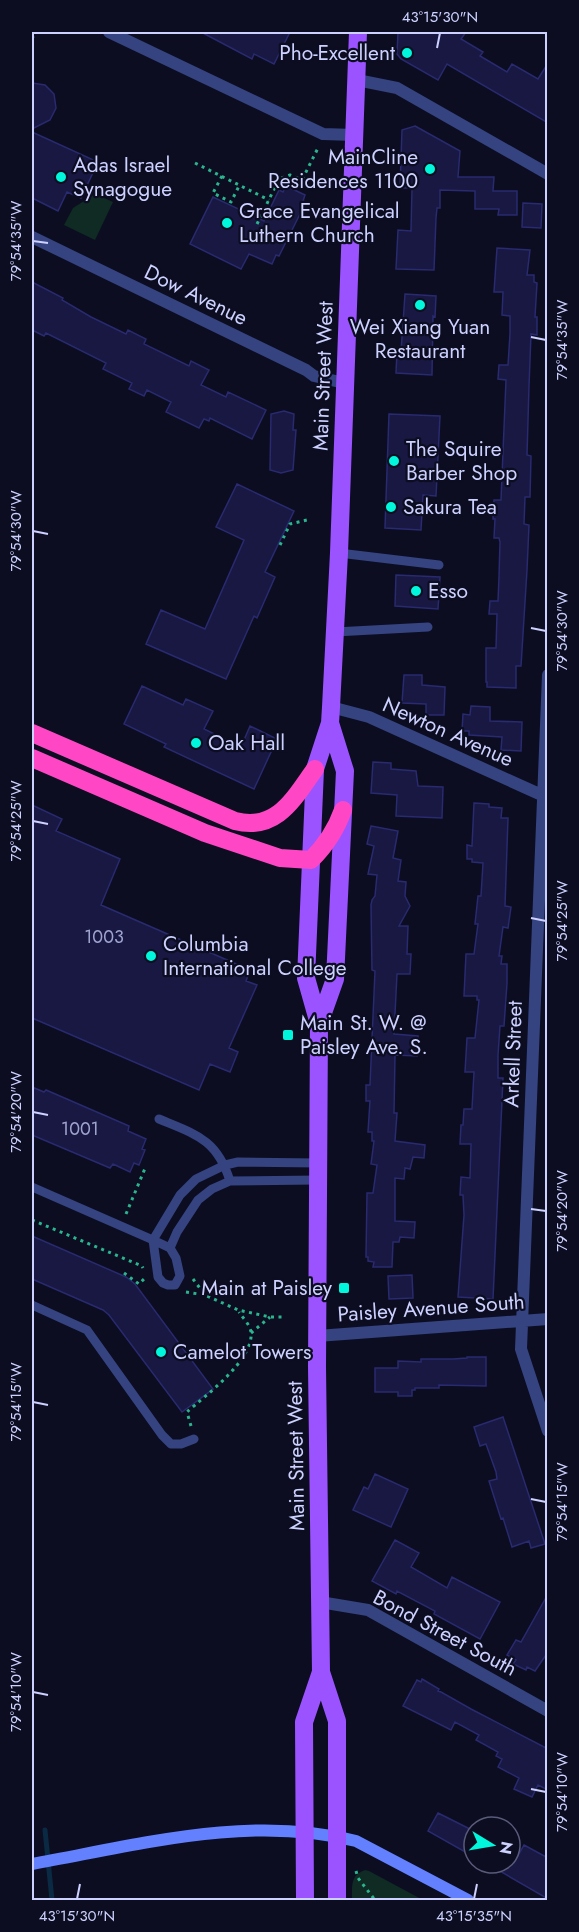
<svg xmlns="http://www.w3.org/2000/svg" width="579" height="1932" font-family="Jost,sans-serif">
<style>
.green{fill:#0f2b24}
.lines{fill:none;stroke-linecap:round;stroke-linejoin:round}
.stream{stroke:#092a42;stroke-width:5}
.building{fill:#181842;stroke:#292a6f;stroke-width:1.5}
.path{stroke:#2ab58f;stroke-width:3;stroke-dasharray:3 4.5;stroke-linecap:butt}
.lane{stroke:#354381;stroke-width:9}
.street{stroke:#354381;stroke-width:12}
.secondary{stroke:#6380ff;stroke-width:12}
.primary{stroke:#9a53ff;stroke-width:18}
.highway{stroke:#ff47c6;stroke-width:18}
.ticks{fill:none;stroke:#ccd1ff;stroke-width:2}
.poi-dot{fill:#00f7db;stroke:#0c0d21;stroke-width:2}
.labels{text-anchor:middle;stroke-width:4.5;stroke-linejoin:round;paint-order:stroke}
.number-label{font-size:18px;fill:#9fa3d0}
.poi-label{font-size:21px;fill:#ccd1ff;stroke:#0c0d21;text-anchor:start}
.street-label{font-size:21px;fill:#ccd1ff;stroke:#0c0d21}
.neatline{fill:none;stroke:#ccd1ff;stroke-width:2}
.ticks-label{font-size:15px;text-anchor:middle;fill:#ccd1ff}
</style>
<rect width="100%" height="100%" fill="#0c0d21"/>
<!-- green -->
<path class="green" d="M95,194L113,202L95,240L64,225L73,208Z
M365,1870L369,1871L423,1900H352C352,1887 350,1875 365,1870Z"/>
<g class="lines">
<!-- stream -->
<path class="stream" d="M45,1830L52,1900"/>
</g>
<!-- building -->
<path class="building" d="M201,32H290L274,64L254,54L252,59Z
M398,32H466L461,39L483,52L480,56L507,72L512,64L538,79L548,63V123L447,64L438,80L401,59L397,54Z
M32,83L45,85L54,94L56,108L50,120L32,129Z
M415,126L460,151L458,177H494L493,191H517V215H498L499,209H475V191L440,190V208H437L436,218L434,270L396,269L398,230L411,231L412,188H400L402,130Z
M32,132L98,162L81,198L67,192L58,211L32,198Z
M286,186L305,195L303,201L306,202L279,256L276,255L272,264L249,254L241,269L190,244L213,197L264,221L279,190L283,192Z
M523,203L542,204L541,228L522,227Z
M497,248L530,250L527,275H534V282L537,283L535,317H537V335L531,334L529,386L527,455L531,456L530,497H525L524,524L529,525L527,570L521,666H516V688L487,687V682H486V648H496L497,614H489L490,601H498L499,577L500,542L499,538H494L495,519H493L494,500H501L506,380L498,379L499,365H508L510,334V316L502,315L503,292H494Z
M32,282L63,298L62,300L91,317L126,334L128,330L146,339L144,344L189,366L191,361L209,370L201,385L226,397L228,392L266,410L252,439L210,418L209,421L204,419L199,428L166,412L171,402L147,390L144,396L129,389L132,383L103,369L106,363L46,333L44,336L32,330Z
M405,294L436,296L435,317L433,316L432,375L396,373L397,352H401Z
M284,411L294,414L293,430H296L293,470L281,473L270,470L271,414Z
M389,414L440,416L436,496L423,495L421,530L385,528Z
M237,484L294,511L265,572L275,577L257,618L254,616L226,679L146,644L161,610L205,629L244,540L216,527Z
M396,575L440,577L438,609L395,606Z
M404,675H422V685L445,687L444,715H426V704L402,703Z
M142,686L183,705L186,699L213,711L204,729L241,747L250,726L277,739L254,789L164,747L166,744L124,724Z
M471,706L490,707V721L522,722L521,751L501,750L502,737L469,735V731H462L463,714L470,715Z
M373,762L391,763V769L416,771L418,786L443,787L442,818L396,816L397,795L371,793Z
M474,803L489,804V807L502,808L501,818H508L505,906L511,907L508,928L503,927L499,956H502L501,964H507V983L504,1026H500L498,1055V1078H503L493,1299L458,1297L464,1215L463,1195H460L461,1177L470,1178L471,1144H460L461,1125H463L464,1109H472L474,1072H465L467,1038H475L479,1000H477V996H464L466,954H474L478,924H475L478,896H481L483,863L472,862V859H467V845L472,846Z
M32,805L62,819L56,831L120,859L101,905L250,970L246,981L257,985L229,1048L238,1052L230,1072L210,1064L199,1090L32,1018Z
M371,826L398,831L393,858L401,860L398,881L406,882L405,896L410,906L399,926H408L407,954H411L410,974H397L394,1034L418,1036L417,1056L395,1055L394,1113H397L395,1141L425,1145L424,1158L413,1157L410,1169L405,1168L404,1179L395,1178V1221L415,1222L414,1238L400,1237L399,1242H393L392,1267H373L374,1262L368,1261V1257H366L367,1193H373L377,1165L371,1164L374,1141H372V1132H368L370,1101H366V1085H370L375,971L372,970L371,905L372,900L375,896L377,875L368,874L374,846L367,844Z
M32,1087L44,1092L46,1090L129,1126L128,1131L146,1139L142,1149L145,1150L139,1165L134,1163L130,1172L113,1164L110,1168L32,1135Z
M32,1236L126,1277L135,1284L213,1389L182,1412L109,1315L103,1310L32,1279Z
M412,1275L413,1298L389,1299L388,1276Z
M467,1357H486V1386L439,1385V1388H415V1390H412V1396H398V1392H375V1368H398V1361L421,1362V1359H453L467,1358Z
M503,1417L545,1544L531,1548L529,1541L512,1547L503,1518L501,1519L489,1481L497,1479L496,1472L486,1444L480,1446L474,1427Z
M375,1474L408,1489L391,1527L353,1510L364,1487L368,1489Z
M395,1540L419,1553L411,1567L447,1588L452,1577L500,1602L480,1639L434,1614L435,1611L397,1591L396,1594L372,1581Z
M548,1594V1652L535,1671L527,1667L526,1670L513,1664L516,1660L507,1655L516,1640L521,1642Z
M422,1679L439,1689L438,1691L441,1692L471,1709L548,1749V1790L538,1785L532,1797L514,1789L519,1778L498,1767L502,1759L496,1756L498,1752L476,1740L479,1735L455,1722L451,1730L403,1706L417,1680L421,1682Z
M438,1813L474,1831V1857L428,1831Z
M524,1845L548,1858V1899L486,1863H514Z"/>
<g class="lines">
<!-- path -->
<path class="path" d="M32,39L35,32
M195,163L269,200
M222,176L213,193L231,202L239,186
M299,186L318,148
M257,224L279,179L290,175L302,180
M280,545L290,524L311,519
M126,1214L146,1166
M32,1220L142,1266L143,1268
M124,1273L139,1284L145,1278
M193,1279L205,1295L238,1310L270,1317H283
M186,1292L205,1295
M251,1333L270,1317
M191,1426L187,1412C206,1395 254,1360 251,1332C250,1325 243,1318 239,1312
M356,1871L358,1878L375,1900"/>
<!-- lane -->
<path class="lane" d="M339,553L439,565
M335,632L428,627
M159,1119C195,1134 217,1139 230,1181
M32,1187L153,1240L170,1248L176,1258L180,1276L175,1285H168L163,1283L158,1277L153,1240L180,1195L196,1179L225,1165L238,1162L318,1163
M170,1248L177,1232L198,1200L212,1189L230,1181L317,1180
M32,1305L87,1330L162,1435L171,1444H181L194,1439"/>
<!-- street -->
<path class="street" d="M109,32L323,134L354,135
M357,80L397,88L548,174
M32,237L306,370L314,376L344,383
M548,675L521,1349L548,1431
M331,707L369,717L546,797
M317,1336L548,1319
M320,1602L368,1610L548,1711"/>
<!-- secondary -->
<path class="secondary" d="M32,1864C138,1845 249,1814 356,1841L468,1900"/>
<!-- primary -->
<path class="primary" d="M319,1024L335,979L345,771L330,723
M305,1900L304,1722L321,1672
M337,1900V1721L321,1672L317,1367L319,1024L306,978L315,769L330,723L331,707L339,553L358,32"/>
<!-- highway -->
<path class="highway" d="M32,733L235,821C277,832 294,798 315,769
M32,758L205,833L280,858L311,860C326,845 336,830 343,810"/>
</g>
<!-- ticks -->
<path class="ticks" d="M437,48L440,33M33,241L48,243M531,337L546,340M33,531L48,534M531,628L546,631M33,821L48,824M531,918L546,921M33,1112L48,1115M531,1209L546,1211M33,1402L48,1405M531,1499L546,1502M33,1692L48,1695M531,1789L546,1792M77,1899L80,1884M474,1899L477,1884"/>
<!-- markers -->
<g class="poi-dot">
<circle cx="407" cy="53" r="6"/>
<circle cx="430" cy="169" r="6"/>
<circle cx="61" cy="177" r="6"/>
<circle cx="227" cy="223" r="6"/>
<circle cx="420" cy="305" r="6"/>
<circle cx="394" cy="461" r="6"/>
<circle cx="391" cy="507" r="6"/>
<circle cx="416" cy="591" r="6"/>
<circle cx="196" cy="743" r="6"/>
<circle cx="151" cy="956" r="6"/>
<rect x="282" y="1029" width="12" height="12" rx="3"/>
<rect x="338" y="1282" width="12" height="12" rx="3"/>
<circle cx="161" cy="1352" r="6"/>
</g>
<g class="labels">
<!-- number labels -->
<g class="number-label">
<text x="104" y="943">1003</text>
<text x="80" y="1135">1001</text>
</g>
<!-- poi labels -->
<g class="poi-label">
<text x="395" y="60" text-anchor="end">Pho-Excellent</text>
<text x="418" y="164" text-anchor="end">MainCline<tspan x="418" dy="24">Residences 1100</tspan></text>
<text x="73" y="172">Adas Israel<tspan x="73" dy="24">Synagogue</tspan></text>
<text x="239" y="218">Grace Evangelical<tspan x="239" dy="24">Luthern Church</tspan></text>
<text x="420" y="334" text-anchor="middle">Wei Xiang Yuan<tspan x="420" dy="24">Restaurant</tspan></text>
<text x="406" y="456">The Squire<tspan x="406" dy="24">Barber Shop</tspan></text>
<text x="403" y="514">Sakura Tea</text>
<text x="428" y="598">Esso</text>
<text x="208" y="750">Oak Hall</text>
<text x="163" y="951">Columbia<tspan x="163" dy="24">International College</tspan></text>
<text x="300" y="1030">Main St. W. @<tspan x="300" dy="24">Paisley Ave. S.</tspan></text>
<text x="332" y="1295" text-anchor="end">Main at Paisley</text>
<text x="173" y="1359">Camelot Towers</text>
</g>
<!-- street labels -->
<g class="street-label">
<text transform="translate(196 295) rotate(26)" y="7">Dow Avenue</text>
<text transform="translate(323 376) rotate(-88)" y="7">Main Street West</text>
<text transform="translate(448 732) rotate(24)" y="7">Newton Avenue</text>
<text transform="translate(513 1054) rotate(-88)" y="7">Arkell Street</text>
<text transform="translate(431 1308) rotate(-4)" y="7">Paisley Avenue South</text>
<text transform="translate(296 1456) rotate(-91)" y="7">Main Street West</text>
<text transform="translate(445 1633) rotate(28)" y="7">Bond Street South</text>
</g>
</g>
<!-- border -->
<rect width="579" height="1932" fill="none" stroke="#0c0d21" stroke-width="66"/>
<!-- north arrow -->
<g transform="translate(492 1845) rotate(101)"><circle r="28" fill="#0c0d21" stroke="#595b7a" stroke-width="1.5"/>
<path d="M0-4.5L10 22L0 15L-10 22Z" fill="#00f7db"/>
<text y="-9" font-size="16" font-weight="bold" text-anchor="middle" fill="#ccd1ff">N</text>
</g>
<rect x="33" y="33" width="513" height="1866" class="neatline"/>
<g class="ticks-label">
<text x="440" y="22">43°15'30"N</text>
<text transform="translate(16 241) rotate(-90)" y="5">79°54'35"W</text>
<text transform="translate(562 340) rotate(-90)" y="5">79°54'35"W</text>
<text transform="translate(16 531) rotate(-90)" y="5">79°54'30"W</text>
<text transform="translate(562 631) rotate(-90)" y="5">79°54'30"W</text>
<text transform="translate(16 821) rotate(-90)" y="5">79°54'25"W</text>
<text transform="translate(562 921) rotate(-90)" y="5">79°54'25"W</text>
<text transform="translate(16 1112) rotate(-90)" y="5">79°54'20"W</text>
<text transform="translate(562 1211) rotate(-90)" y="5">79°54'20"W</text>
<text transform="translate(16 1402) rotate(-90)" y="5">79°54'15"W</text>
<text transform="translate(562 1502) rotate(-90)" y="5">79°54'15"W</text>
<text transform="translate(16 1692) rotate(-90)" y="5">79°54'10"W</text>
<text transform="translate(562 1792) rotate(-90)" y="5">79°54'10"W</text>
<text x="77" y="1921">43°15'30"N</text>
<text x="474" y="1921">43°15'35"N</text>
</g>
</svg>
